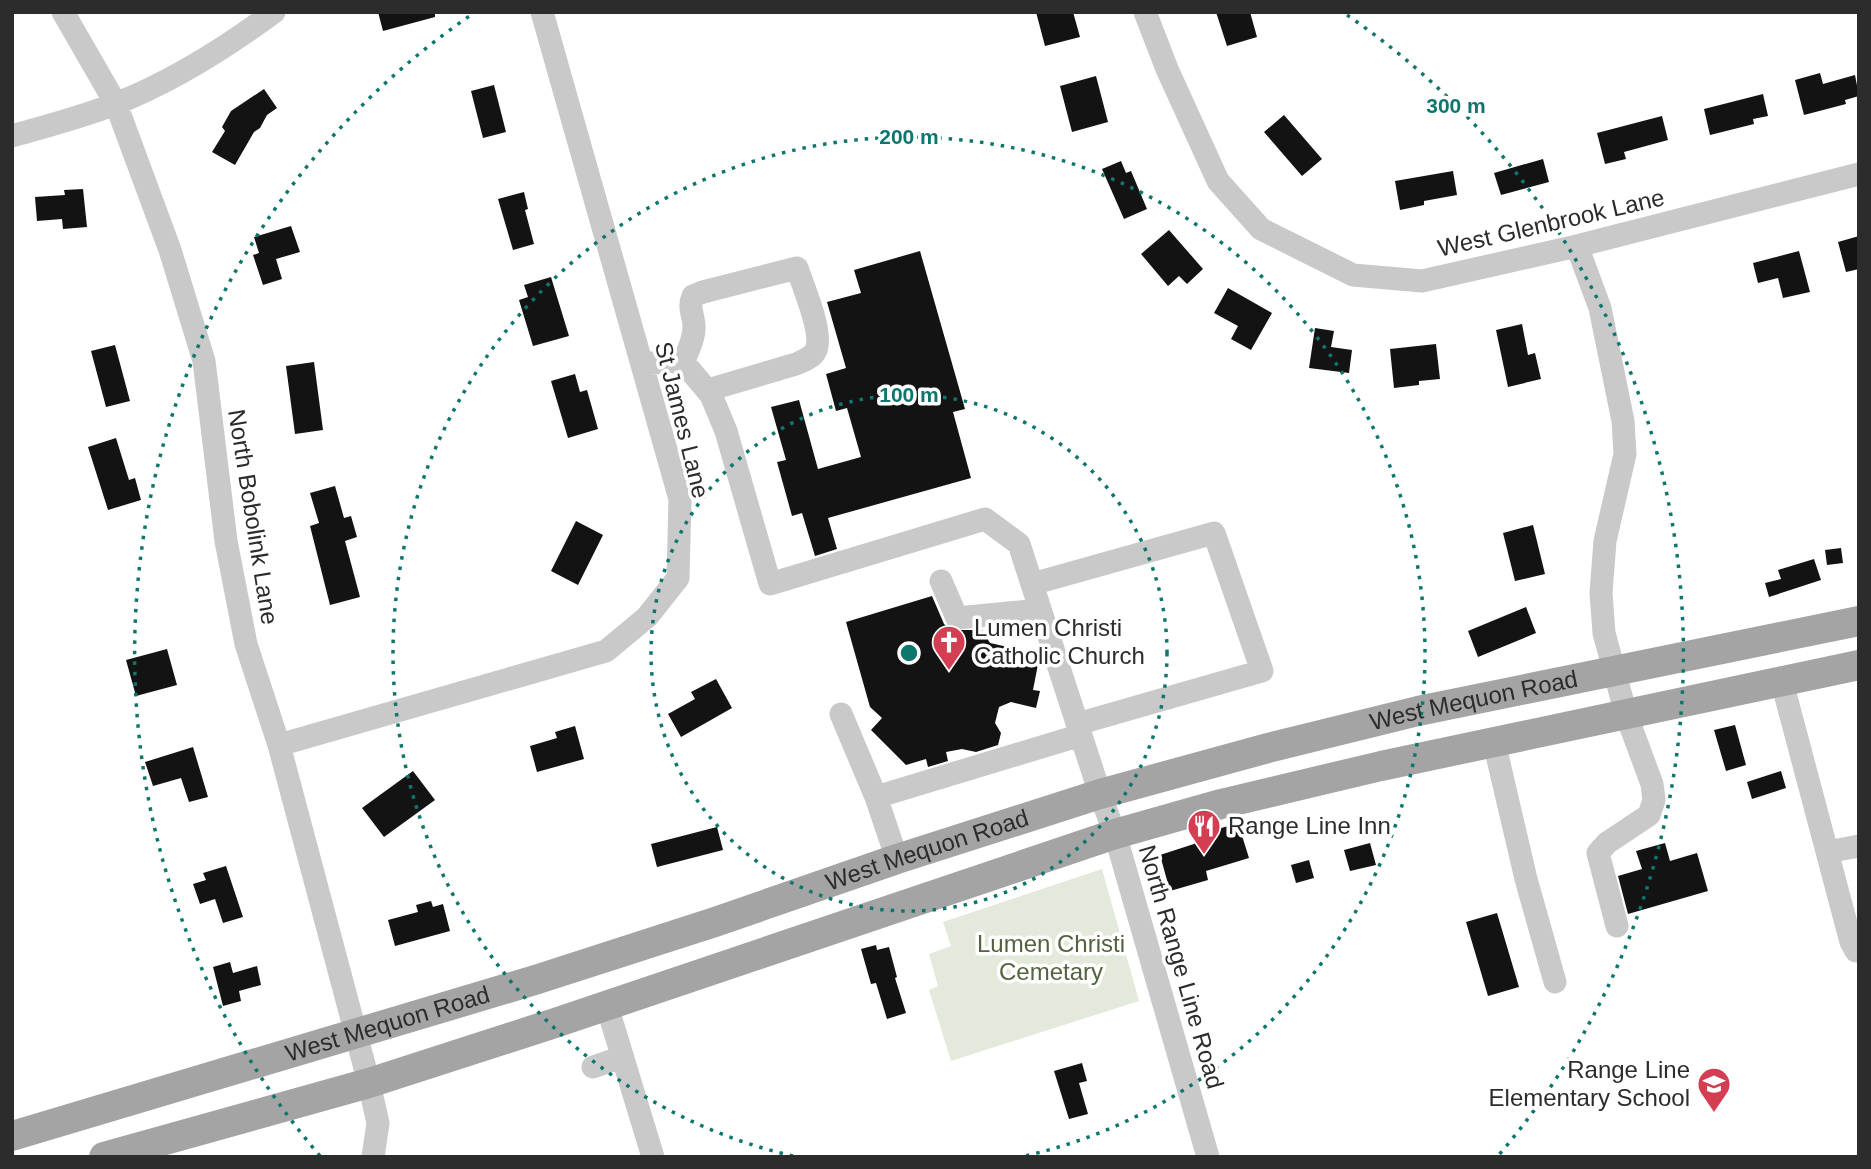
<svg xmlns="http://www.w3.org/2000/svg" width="1871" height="1169" font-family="Helvetica,sans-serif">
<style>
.green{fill:#e3e9db}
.building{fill:#131313}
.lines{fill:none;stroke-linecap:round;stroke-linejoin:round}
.minor{stroke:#c9c9c9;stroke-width:23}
.major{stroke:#a4a4a4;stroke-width:30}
.ring{fill:none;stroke:#0f766e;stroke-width:3.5;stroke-dasharray:3.5 7}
.labels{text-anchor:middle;stroke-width:7;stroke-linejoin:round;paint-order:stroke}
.street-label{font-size:24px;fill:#2c2c2c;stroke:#fff}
.poi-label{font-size:24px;fill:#2c2c2c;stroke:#fff;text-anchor:start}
.park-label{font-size:24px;fill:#52633e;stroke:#fff}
.centre{fill:#0f766e;stroke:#fff;stroke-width:3.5}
.ring-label{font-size:21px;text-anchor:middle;font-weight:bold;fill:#0f766e;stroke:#fff;stroke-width:7;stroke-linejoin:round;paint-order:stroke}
</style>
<rect width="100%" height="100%" fill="#fff"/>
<!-- green -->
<path class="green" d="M1102,869L1139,1001L951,1061L929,990L938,986L929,954L951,946L943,922Z"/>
<!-- building -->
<path class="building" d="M378,12H435V17L383,31Z
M1036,12H1073L1080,37L1045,46Z
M1216,12H1250L1257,37L1227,46Z
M1820,73L1823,84L1855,75L1859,96L1845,100L1846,104L1804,115L1795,80Z
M1096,76L1108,122L1072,132L1060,86Z
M494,85L506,132L483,138L471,91Z
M264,89L277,108L267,115L260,128L254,132L235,165L212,152L225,131L222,127L231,111Z
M1763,94L1768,116L1753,119L1754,124L1710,135L1704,109Z
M1284,115L1322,159L1302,176L1264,132Z
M1662,116L1668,140L1624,152L1626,159L1605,164L1597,133Z
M1543,159L1549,182L1501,195L1494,173Z
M1121,161L1126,173L1131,171L1147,209L1124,219L1102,169Z
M1453,171L1457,195L1424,201V205L1400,210L1395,181Z
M83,189L87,227L63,229L62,219L37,221L35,197L65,195L64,190Z
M524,192L528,209L525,210L534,244L513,250L498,199Z
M291,226L300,252L276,259L282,279L263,285L253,255L259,253L254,237Z
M1169,230L1203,269L1187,284L1179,276L1168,286L1141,254Z
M1859,236V269L1846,272L1838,242Z
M920,251L965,409L953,412L971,478L828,518L837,549L815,556L802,513L792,516L777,462L786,460L771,407L799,400L818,469L861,457L847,408L836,411L826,374L846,368L827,302L861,293L854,270Z
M1799,251L1810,292L1783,298L1778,278L1758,283L1753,263Z
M551,277L569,336L533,346L519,300L528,297L524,285Z
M1228,288L1272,313L1251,350L1231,339L1238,326L1214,313Z
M1522,324L1528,355L1535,353L1541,379L1508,387L1496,330Z
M1315,328L1334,331L1331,347L1352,350L1349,373L1309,368Z
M1436,344L1440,379L1419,381V385L1394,388L1390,349Z
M115,345L130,401L106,407L91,351Z
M314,362L323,430L295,434L286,366Z
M575,374L580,392L587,390L598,429L568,438L551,381Z
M116,438L129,480L135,478L141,500L108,510L88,447Z
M335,486L344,518L351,516L357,537L345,541L360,597L330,605L310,526L319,523L310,493Z
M576,521L603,535L578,585L551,571Z
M1533,525L1545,574L1515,581L1503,533Z
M1841,548L1843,563L1827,565L1825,550Z
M1814,559L1821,580L1769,597L1765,583L1781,579L1778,570Z
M932,596L944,624L951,630H982L990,643L1040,654L1033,690L1040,691L1036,708L1011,702L999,707L995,723L1001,733L998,745L976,752L962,749L946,752L948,761L928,767L926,759L906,765L871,730L882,718L870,707L846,622Z
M1526,607L1536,633L1478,657L1468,631Z
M167,649L177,685L136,696L126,660Z
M716,679L732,708L681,737L668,714L695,699L691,692Z
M1735,725L1746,765L1726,771L1714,730Z
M575,726L584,759L537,772L530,746L557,738L555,732Z
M193,747L208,797L189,802L181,778L153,786L145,762Z
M413,771L435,800L384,837L362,808Z
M1781,771L1786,788L1752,799L1747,782Z
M1238,823L1249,858L1206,871L1208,880L1170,891L1160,855L1200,842L1198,835Z
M717,827L723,850L657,867L651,844Z
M1370,843L1376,865L1350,871L1344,850Z
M1665,843L1670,861L1697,853L1708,891L1628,914L1618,876L1642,869L1636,851Z
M1309,860L1314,878L1296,883L1291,865Z
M226,866L243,917L223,923L215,899L200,904L193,884L206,880L203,873Z
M431,901L433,907L443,904L450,931L395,946L388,920L418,912L416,905Z
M1497,913L1519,987L1488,996L1466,922Z
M876,945L877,950L889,947L897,977L895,978L906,1013L887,1019L876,983L871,984L861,949Z
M230,962L233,973L257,966L261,985L239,991L241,1001L223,1006L213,967Z
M1082,1063L1087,1081L1079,1083L1088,1114L1069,1119L1054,1071Z"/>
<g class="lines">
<!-- minor -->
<path class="minor" d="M63,12L116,104L170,250L204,361L226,541L246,644L279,745L369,1083L378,1123L373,1157
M1145,12L1167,69L1218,181L1261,229L1353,275L1422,281L1577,246L1859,174
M12,136C47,126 82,117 115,104C169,83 228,46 274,12
M1577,246L1600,308L1623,421L1625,454L1605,541L1601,593L1604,633L1626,714L1652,784L1654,800L1649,815L1607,843L1598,853L1617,926
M642,364L675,361L682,365L690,370L711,395L726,431L770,584L985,519L1019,544L1100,794L1115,834L1208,1157
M682,365C687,353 695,338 694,325C693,313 688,308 693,296L703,292L797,268C803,286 825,336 815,352C811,358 803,361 796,364L708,390
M941,581L957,618L1040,610
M1032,584L1214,533L1262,671L1077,724
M1782,682L1851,942L1856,951L1859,950
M841,714L876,797L897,859
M1494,742L1526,879L1555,982
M279,745L606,651L647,617L678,578L680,499L542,12
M876,797L1081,735
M1827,852L1859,846
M607,1006L653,1157
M593,1067L622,1057"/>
<!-- major -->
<g class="major">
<path id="s1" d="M12,1136L535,980L715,922L897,859L1100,794L1268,748L1418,711L1859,621"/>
<path d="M104,1157L369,1083L555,1023L1115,834L1221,804L1381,766L1859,665"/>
</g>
</g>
<!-- distance rings -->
<g class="ring">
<circle cx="909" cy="653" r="258"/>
<path d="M793 1156A516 516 0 1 1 1025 1156"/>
<path d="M320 1156A774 774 0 0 1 471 15M1347 15A774 774 0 0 1 1498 1156"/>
</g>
<!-- icons -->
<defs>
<symbol id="church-pin" viewBox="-11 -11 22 30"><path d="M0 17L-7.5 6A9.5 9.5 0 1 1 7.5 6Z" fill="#d33e53" stroke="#fff"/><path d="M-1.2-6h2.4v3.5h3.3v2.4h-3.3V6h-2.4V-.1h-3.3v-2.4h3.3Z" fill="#fff"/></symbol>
<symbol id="restaurant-pin" viewBox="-11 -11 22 30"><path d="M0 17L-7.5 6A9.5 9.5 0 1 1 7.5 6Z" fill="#d33e53" stroke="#fff"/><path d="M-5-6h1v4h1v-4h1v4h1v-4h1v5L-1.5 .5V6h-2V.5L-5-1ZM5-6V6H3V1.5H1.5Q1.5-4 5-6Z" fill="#fff"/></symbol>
<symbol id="school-pin" viewBox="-11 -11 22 30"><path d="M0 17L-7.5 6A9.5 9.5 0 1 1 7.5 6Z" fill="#d33e53" stroke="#fff"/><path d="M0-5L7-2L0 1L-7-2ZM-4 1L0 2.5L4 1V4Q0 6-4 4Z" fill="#fff"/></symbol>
</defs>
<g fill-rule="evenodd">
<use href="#church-pin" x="930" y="623" width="38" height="52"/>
<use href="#restaurant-pin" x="1185" y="807" width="38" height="52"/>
<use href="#school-pin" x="1695" y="1065" width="38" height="52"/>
</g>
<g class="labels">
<!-- street labels -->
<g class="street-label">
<text transform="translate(1551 223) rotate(-13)" y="8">West Glenbrook Lane</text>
<text transform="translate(682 420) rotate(76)" y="8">St James Lane</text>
<text transform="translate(253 517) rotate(81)" y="8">North Bobolink Lane</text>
<text dy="8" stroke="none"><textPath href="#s1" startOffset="1526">West Mequon Road</textPath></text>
<text dy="8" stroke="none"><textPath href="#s1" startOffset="959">West Mequon Road</textPath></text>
<text transform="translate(1181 967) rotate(74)" y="8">North Range Line Road</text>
<text dy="8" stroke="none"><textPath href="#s1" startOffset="392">West Mequon Road</textPath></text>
</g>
<!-- poi labels -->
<g class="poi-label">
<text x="974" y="636">Lumen Christi<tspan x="974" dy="28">Catholic Church</tspan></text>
<text x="1228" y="834">Range Line Inn</text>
<text x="1690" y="1078" text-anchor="end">Range Line<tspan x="1690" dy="28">Elementary School</tspan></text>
</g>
<!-- park labels -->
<g class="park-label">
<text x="1051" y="952">Lumen Christi<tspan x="1051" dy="28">Cemetary</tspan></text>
</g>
</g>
<circle cx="909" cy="653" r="10" class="centre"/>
<g class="ring-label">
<text x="1456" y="113">300 m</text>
<text x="909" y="144">200 m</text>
<text x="909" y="402">100 m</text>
</g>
<!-- border -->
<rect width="1871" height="1169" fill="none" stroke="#2c2c2c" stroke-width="28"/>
</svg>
